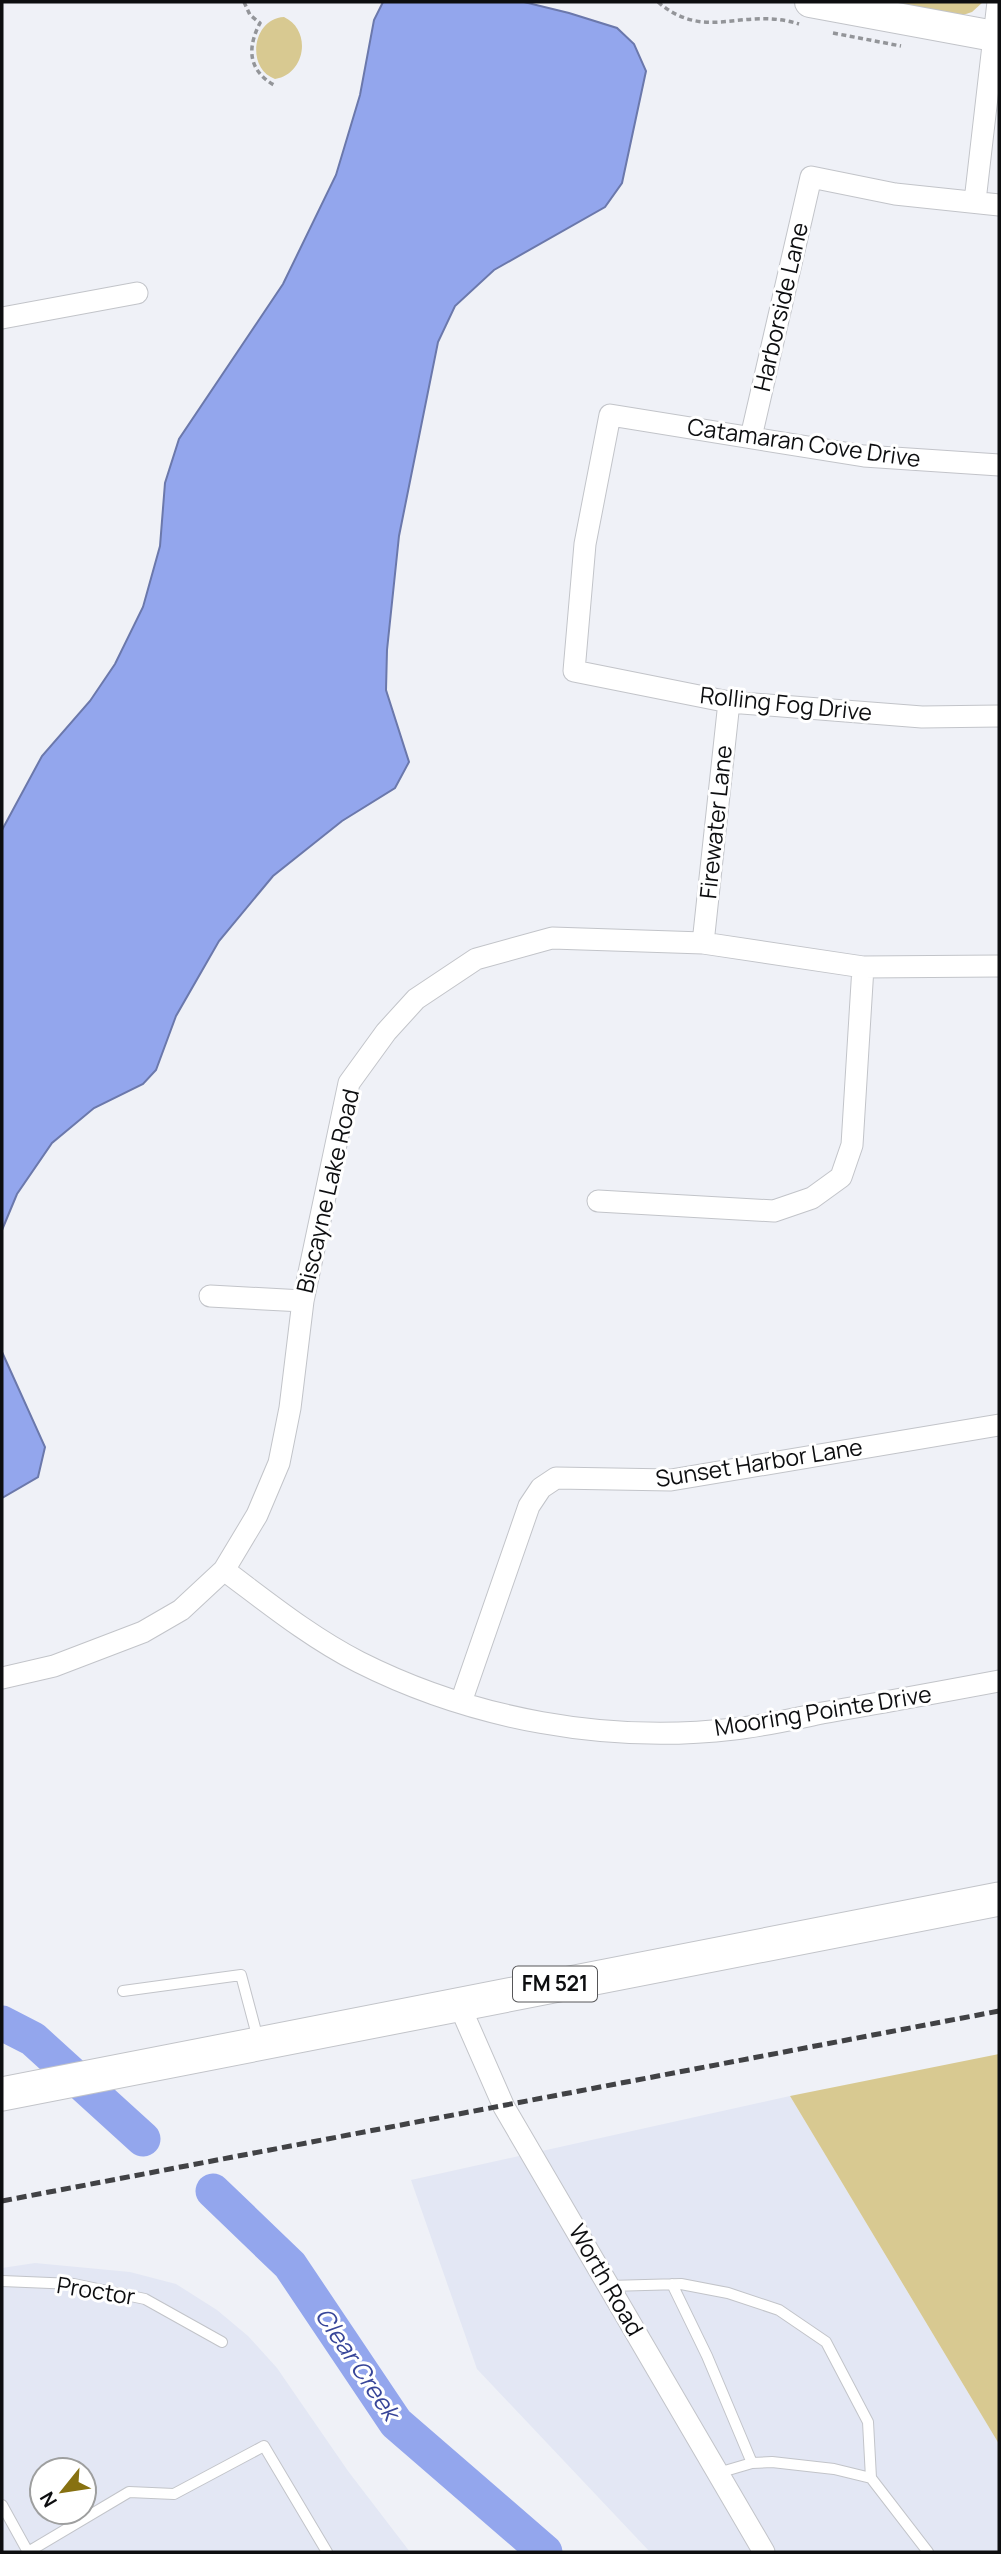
<svg xmlns="http://www.w3.org/2000/svg" width="1001" height="2554" font-family="Manrope,sans-serif">
<style>
.built{fill:#e3e7f4;fill-rule:evenodd}
.green{fill:#d8c991}
.water{fill:#93a6ed;stroke:#6b78ab;stroke-width:2}
.lines{fill:none;stroke-linecap:round;stroke-linejoin:round}
.river{stroke:#93a6ed;stroke-width:35}
.lane-casing{stroke:#c2c4c9;stroke-width:12}
.street-casing{stroke:#c2c4c9;stroke-width:23}
.secondary-casing{stroke:#c2c4c9;stroke-width:32}
.primary-casing{stroke:#c2c4c9;stroke-width:35}
.path{stroke:#939599;stroke-width:3.5;stroke-dasharray:5 3.5;stroke-linecap:butt}
.lane{stroke:#fff;stroke-width:10}
.street{stroke:#fff;stroke-width:21}
.secondary{stroke:#fff;stroke-width:30}
.primary{stroke:#fff;stroke-width:33}
.rail{stroke:#414245;stroke-width:5;stroke-dasharray:10 5;stroke-linecap:butt}
.labels{text-anchor:middle;stroke-width:6;stroke-linejoin:round;paint-order:stroke}
.shield{fill:#fff;stroke:#565658;stroke-width:2}
.shield-label{font-size:21px;font-weight:bold;fill:#0d0e10}
.street-label{font-size:23px;fill:#0d0e10;stroke:#fff}
.water-label{font-size:24px;font-style:italic;fill:#384699;stroke:#fff}
</style>
<rect width="100%" height="100%" fill="#eff1f7"/>
<!-- built -->
<path class="built" d="M790,2096L999,2444V2552H650L477,2369L411,2180Z
M35,2263L130,2272L176,2284L217,2310L248,2336L277,2368L348,2471L410,2552H2V2268ZM42,2470H84V2512H42Z"/>
<!-- green -->
<path class="green" d="M874,2H983L972,12L960,16Z
M284,17C312,30 306,74 275,79C245,68 253,18 284,17Z
M999,2054V2444L790,2096Z"/>
<!-- water -->
<path class="water" d="M383,2H524L569,13L617,28L634,44L646,71L622,183L605,207L494,270L455,306L438,342L399,536L387,650L386,690L409,762L395,788L342,821L273,876L219,941L176,1016L156,1070L143,1084L94,1108L52,1143L17,1194L2,1230V830L42,756L90,701L115,664L143,607L160,546L165,483L179,439L283,284L336,175L360,95L374,20Z
M2,1352L45,1447L38,1477L2,1498Z"/>
<g class="lines">
<!-- river -->
<path class="river" d="M2,2023L33,2039L143,2139
M213,2191L290,2265L396,2423L545,2552"/>
<defs>
<path id="lane" d="M123,1991L241,1975L258,2039
M2,2281L74,2284L145,2299L222,2342
M672,2284L707,2356L752,2463
M609,2286L681,2284L728,2293L779,2310L826,2342L868,2422L871,2478
M718,2473L752,2463L772,2462L834,2469L871,2478L928,2552
M2,2505L28,2552
M28,2552L129,2492L174,2494L264,2446L327,2552"/>
<path id="street" d="M975,201L998,2
M2,318L137,293
M751,437L811,177L895,194L999,205
M999,465L864,456L610,415L585,544L574,671L729,702L922,717L999,716
M703,943L729,702
M598,1201L774,1211L812,1198L841,1177L852,1145L863,967
M210,1296L303,1301
M224,1570C267,1602 310,1637 359,1662C472,1719 607,1744 734,1729C763,1726 793,1719 822,1713C881,1703 940,1692 999,1681
M2,1678L54,1666L143,1632L181,1610L224,1570L257,1515L279,1463L290,1408L303,1301L349,1083L386,1032L416,999L476,959L552,938L703,943L863,967L999,966
M461,1702L529,1506L541,1488L556,1478L671,1480L999,1425
M458,2002L504,2107L764,2552"/>
<path id="secondary" d="M810,2L999,37"/>
<path id="primary" d="M2,2094L999,1899"/>
</defs>
<!-- lane casing -->
<use href="#lane" class="lane-casing"/>
<!-- street casing -->
<use href="#street" class="street-casing"/>
<!-- secondary casing -->
<use href="#secondary" class="secondary-casing"/>
<!-- primary casing -->
<use href="#primary" class="primary-casing"/>
<!-- path -->
<path class="path" d="M244,2L250,15L260,23C247,48 248,70 274,85
M658,2C706,43 742,6 799,24
M833,33L901,46"/>
<!-- lane -->
<use href="#lane" class="lane"/>
<!-- street -->
<use href="#street" class="street"/>
<!-- secondary -->
<use href="#secondary" class="secondary"/>
<!-- primary -->
<use href="#primary" class="primary"/>
<!-- rail -->
<path class="rail" d="M2,2201L999,2011"/>
</g>
<g class="labels">
<!-- shield labels -->
<rect class="shield" x="513" y="1966.5" width="84" height="35" rx="5"/>
<g class="shield-label">
<text x="555" y="1991">FM 521</text>
</g>
<!-- street labels -->
<g class="street-label">
<text transform="translate(781 307) rotate(-77)" y="8">Harborside Lane</text>
<text transform="translate(804 443) rotate(8)" y="8">Catamaran Cove Drive</text>
<text transform="translate(786 704) rotate(6)" y="8">Rolling Fog Drive</text>
<text transform="translate(716 822) rotate(-84)" y="8">Firewater Lane</text>
<text transform="translate(328 1191) rotate(-77)" y="8">Biscayne Lake Road</text>
<text transform="translate(759 1463) rotate(-9)" y="8">Sunset Harbor Lane</text>
<text transform="translate(823 1711) rotate(-9)" y="8">Mooring Pointe Drive</text>
<text transform="translate(606 2280) rotate(60)" y="8">Worth Road</text>
<text transform="translate(96 2291) rotate(9)" y="8">Proctor</text>
</g>
<!-- water labels -->
<g class="water-label">
<text transform="translate(357 2364) rotate(56)" y="8">Clear Creek</text>
</g>
</g>
<!-- border -->
<rect width="1001" height="2554" fill="none" stroke="#0d0e10" stroke-width="7"/>
<!-- north arrow -->
<g transform="translate(63 2491) rotate(240)"><circle r="33" fill="#ffffff" stroke="#9e9f9f" stroke-width="2"/>
<path d="M0-5L12 26L0 18L-12 26Z" fill="#877111"/>
<text y="-10" font-size="19" font-weight="bold" text-anchor="middle" fill="#0d0e10">N</text>
</g>
</svg>
